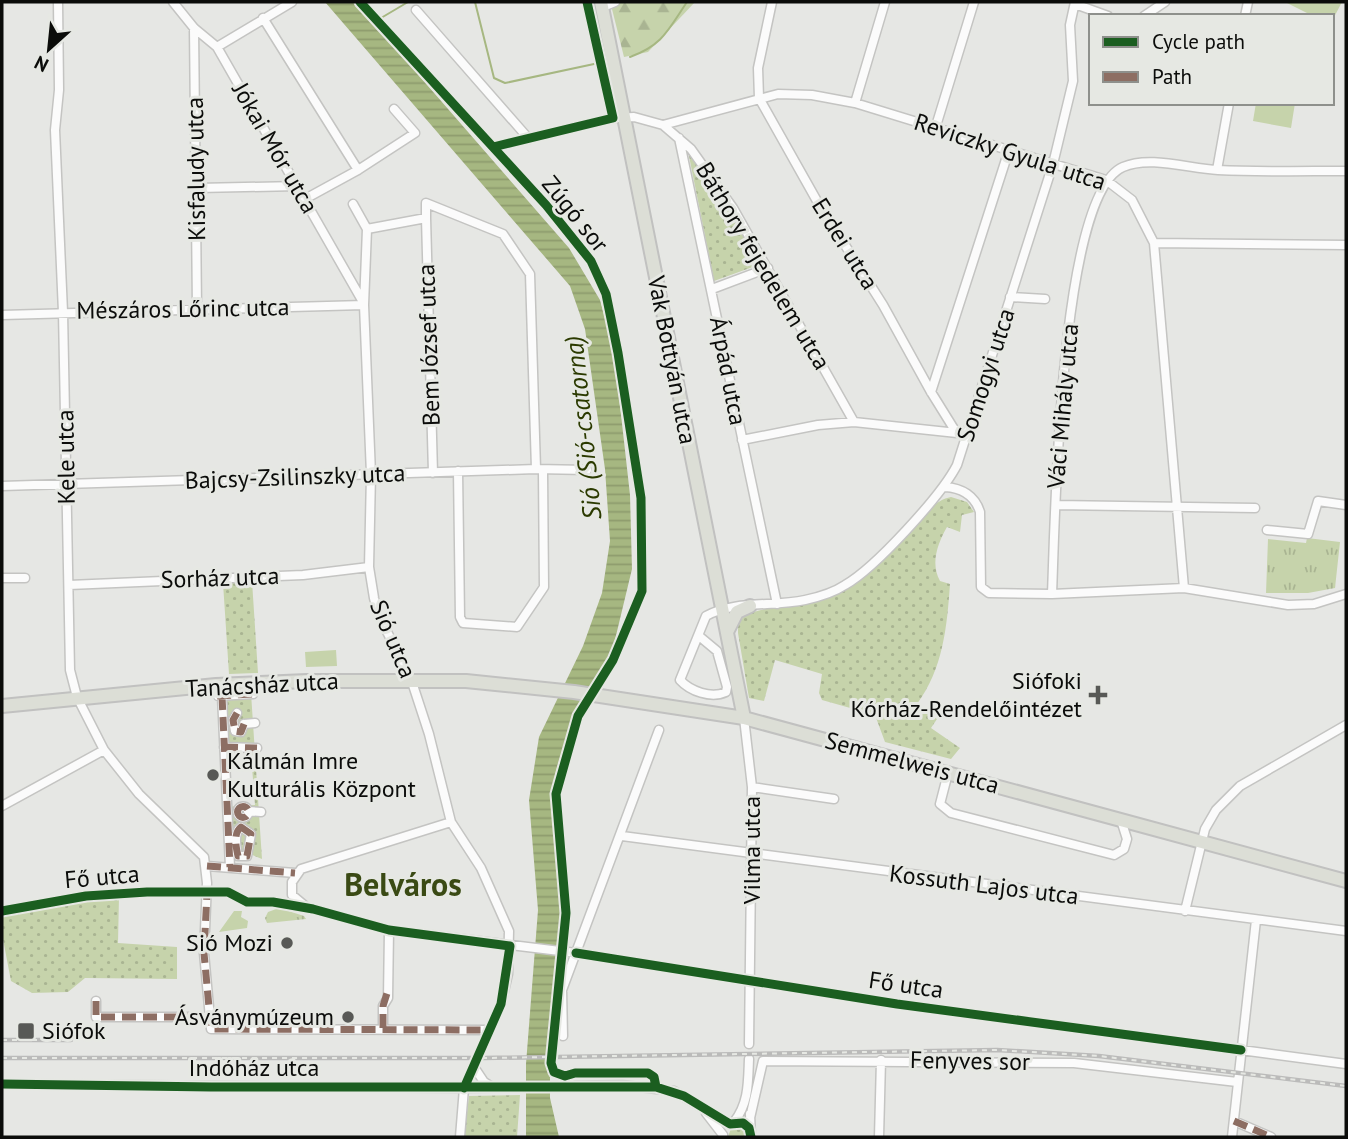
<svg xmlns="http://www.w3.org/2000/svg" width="1348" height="1139" font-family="'PT Sans',sans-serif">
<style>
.grass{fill:url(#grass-tufts)}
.forest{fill:url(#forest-firs)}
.park{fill:url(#park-dots)}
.pitch{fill:#c6d3ab}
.water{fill:url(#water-rules)}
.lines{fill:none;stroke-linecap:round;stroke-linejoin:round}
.stream{stroke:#a6b781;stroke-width:2}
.street-casing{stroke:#c4c4c2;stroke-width:11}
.primary-casing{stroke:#c1c1c0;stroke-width:16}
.street{stroke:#fbfbfb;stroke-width:8}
.primary{stroke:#dcded6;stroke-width:12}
.rail-casing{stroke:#bbbbba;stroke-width:4.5}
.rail{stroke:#e6e8e3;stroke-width:2;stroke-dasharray:5;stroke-linecap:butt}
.quiet{stroke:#8d6e63;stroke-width:7;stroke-dasharray:14 7;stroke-linecap:butt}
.cycleway-casing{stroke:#e6e8e3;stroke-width:13}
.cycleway{stroke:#1b5e20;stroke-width:9}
.poi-dot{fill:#585956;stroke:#e6e8e3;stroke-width:2.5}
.labels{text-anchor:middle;stroke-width:6;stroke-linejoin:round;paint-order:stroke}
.street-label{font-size:24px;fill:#0b0c0a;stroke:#e6e8e3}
.poi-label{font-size:24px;fill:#0b0c0a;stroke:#e6e8e3;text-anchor:end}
.water-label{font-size:26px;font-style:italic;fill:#2b3a00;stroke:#e6e8e3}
.district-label{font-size:32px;font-weight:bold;fill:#3a4a14;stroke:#e6e8e3}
</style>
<defs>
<pattern id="grass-tufts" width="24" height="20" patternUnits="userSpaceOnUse" patternTransform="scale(1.75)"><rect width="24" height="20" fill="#c6d3ab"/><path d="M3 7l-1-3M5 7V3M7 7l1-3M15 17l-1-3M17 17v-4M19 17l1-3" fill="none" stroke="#a9b492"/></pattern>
<pattern id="forest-firs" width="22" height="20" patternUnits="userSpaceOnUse" patternTransform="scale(1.75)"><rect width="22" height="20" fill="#c6d3ab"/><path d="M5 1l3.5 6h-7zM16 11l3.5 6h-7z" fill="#a9b492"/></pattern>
<pattern id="park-dots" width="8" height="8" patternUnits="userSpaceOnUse" patternTransform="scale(1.75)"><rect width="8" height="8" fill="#c6d3ab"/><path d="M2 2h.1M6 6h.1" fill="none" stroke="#a9b492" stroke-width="1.8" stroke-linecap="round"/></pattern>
<pattern id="water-rules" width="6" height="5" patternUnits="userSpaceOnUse" patternTransform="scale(1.75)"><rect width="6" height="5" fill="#a6b781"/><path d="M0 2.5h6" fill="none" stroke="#8e9c6e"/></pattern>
</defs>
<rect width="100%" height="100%" fill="#e6e7e4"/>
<!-- grass -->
<path class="grass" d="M1307,538L1340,542L1335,588L1308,593H1266L1268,539L1306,543Z
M279,908L304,916L306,919L267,923L265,918L268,912Z
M234,911H242L241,917L248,921L247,928L219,932Z"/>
<!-- forest -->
<path class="forest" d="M618,2H695L648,52L624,57L612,9Z"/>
<!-- park -->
<path class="park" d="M688,151L730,210L761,264L714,281Z
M951,497L967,502L974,512L962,515L960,532L947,527C938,543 930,563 940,581L950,584C947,627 943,669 917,704L937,719L931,728L960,748L951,759L885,742L875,715L822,700L819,693L822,674L775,660L764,701L749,698L738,633V624L745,615C781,601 817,608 854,584C882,566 921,502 951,497Z
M252,581L258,673L229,674L223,583Z
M251,693L262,859L245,852L232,856L225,807L255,805L252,767L243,764L247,752L226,753L219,695Z
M119,897L118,943L177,947V979L85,978L68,992L32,993L11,981L2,934V914Z
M520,1095L517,1137H464L469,1096Z
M739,1126L745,1128L748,1137H728L731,1128Z"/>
<!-- pitch -->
<path class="pitch" d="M1285,2H1342L1332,21V16H1313Z
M1256,103H1295L1291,128L1253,121Z
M336,650L337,666L306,667L305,652Z"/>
<!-- water -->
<path class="water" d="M325,2H355L569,248L600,300L614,352L630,495L632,569L613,648L569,728L556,771L552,806L562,919L550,1057V1098L559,1137H526V1064L538,910L529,800L539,737L583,646L602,593L610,541L605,469L585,329L570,286Z"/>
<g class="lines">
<!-- stream -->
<path class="stream" d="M475,2L494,78L505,83L594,64
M381,18L408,2
M630,57C663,45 668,30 687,2"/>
<defs>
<path id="street" d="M58,2L59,90L55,130L63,312L70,670L77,697L104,750L139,794L204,857L207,883L204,953L211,1029L490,1030
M173,2L194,28L217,47L363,302
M772,2L758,68L759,98L817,201L883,305L931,392L954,429L967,435
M1075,4L1108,16
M603,7L615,2
M416,10L529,139
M1144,16L1165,2
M1245,16L1248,2
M263,18L358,170
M194,28L197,309
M217,47L292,2
M855,103L885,2
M663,125L778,94L812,95L855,103L1106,180L1132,200L1154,243L1184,588
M936,126L974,2
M679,138L777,604
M493,147L613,118L634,117L663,125L691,149L733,208L854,422
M1217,170L1229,103
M198,188L298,186
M305,199L358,170L415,133L394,109
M353,204L367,229
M426,218L433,473
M367,229L364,305L371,474L369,567L374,598L378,614L411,679L429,734L451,822L481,868L509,931L508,974L501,1004L464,1088L460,1137
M367,229L426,218V203L503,234L530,274L536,469
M1154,243L1346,245
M712,289L768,268
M1010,297L1045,299
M2,315L364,305
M931,392L1009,150
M742,440L818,425L854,422L957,433
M458,471L460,617L463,623L517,627L544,587L543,471
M2,486L536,469L587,470
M945,487C962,488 975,496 980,512L981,587L989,593L1052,594L1184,588L1288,605L1314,604L1346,594
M1056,505L1255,508
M1267,530L1308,534L1318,501L1346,505
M2,578H25
M69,585L303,575L369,567
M1052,594C1055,524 1059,194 1123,167C1150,155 1190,169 1218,170C1261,172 1304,171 1346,171
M699,636L717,651L727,687L726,692C711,699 690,691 680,680L706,616C735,600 773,607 805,600C819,597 833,593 845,585C875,568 941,496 957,465L1053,164L1073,81L1070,25L1075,2
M218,696L253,694
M222,696L230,867
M237,713L233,720L235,731L241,732L244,724
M744,718L752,787L749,1044
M244,724L255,723
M224,747L257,748
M948,773L940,804L951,813L1114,855L1124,849L1127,839L1121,820
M752,787L834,799
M2,806L104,750
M237.5 812a5.5 5.5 0 1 1 11 0a5.5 5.5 0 1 1-11 0Z
M248,811L261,812
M241,827L251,834L247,856H238C236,847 233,833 241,827Z
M622,836L1346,931
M207,866L295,873
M304,905L292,895V882L301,869L451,822
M2,911L86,896L147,892H228L247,902H273L313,909L389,930L576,953L897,1004L1346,1064
M1185,911L1205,829L1216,810L1240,786L1346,725
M96,1001V1017H208
M383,1028V1006L388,998L389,930
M563,1036L562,990L659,730
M474,1067L484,1082L492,1087
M2,1084L464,1088L622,1085L674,1091L730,1124
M706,1113L723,1135
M750,1114L751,1137
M750,1118L763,1061L1074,1063L1237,1082
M1234,1121L1271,1137
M734,1122C749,1103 748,1082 749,1059
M879,1137L881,1060
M1232,1137L1256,920"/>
<path id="primary" d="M601,2L744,718
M728,630L737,612L750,606
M2,706L216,685L307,681H466L574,692L744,718L1346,881"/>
</defs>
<!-- street casing -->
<use href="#street" class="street-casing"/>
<!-- primary casing -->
<use href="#primary" class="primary-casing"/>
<!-- street -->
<use href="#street" class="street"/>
<!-- primary -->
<use href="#primary" class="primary"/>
<defs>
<path id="rail" d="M2,1040H71
M2,1058H484L997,1050L1099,1056L1346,1086"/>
</defs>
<!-- rail casing -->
<use href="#rail" class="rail-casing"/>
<!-- rail -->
<use href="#rail" class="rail"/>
<!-- quiet -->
<path class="quiet" d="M217,696L253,694
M222,696L230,867
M237,713L233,720L235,731L241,732L244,724
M224,747L257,748
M237.5 812a5.5 5.5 0 1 1 11 0a5.5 5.5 0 1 1-11 0Z
M241,827L251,834L247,856H238C236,847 233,833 241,827Z
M207,866L295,873
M214,892L207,893L204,953L211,1029L490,1030
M96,1001V1017H208
M383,1028V1006L388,990
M1234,1121L1271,1137"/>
<defs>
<path id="cycleway" d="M360,2L546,205L591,261L606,294L618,353L641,498L642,591L613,660L578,716L556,794L566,913L551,1063L554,1072L565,1076L575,1073H648L654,1077L656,1087
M493,147L613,118L587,2
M2,911L86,896L147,892H228L247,902H273L313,909L389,930L510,946L501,1004L464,1088
M576,953L897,1004L1241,1050
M2,1084L211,1087H656L684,1096L730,1124L743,1123L749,1128L751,1137"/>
</defs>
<!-- cycleway casing -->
<use href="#cycleway" class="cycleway-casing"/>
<!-- cycleway -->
<use href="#cycleway" class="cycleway"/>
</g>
<!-- markers -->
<g class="poi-dot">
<path d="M1094.5 684.5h7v7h7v7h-7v7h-7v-7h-7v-7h7z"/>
<circle cx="213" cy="775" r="7"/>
<circle cx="287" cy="943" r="7"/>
<circle cx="348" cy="1017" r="7"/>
<rect x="17" y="1022" width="18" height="18" rx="3.5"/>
</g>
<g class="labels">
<!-- street labels -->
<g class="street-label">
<text transform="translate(275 148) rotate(60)" y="8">Jókai Mór utca</text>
<text transform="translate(1010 152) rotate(18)" y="8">Reviczky Gyula utca</text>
<text transform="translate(196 169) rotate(-91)" y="8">Kisfaludy utca</text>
<text transform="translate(575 214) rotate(51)" y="8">Zúgó sor</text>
<text transform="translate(845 244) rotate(58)" y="8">Erdei utca</text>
<text transform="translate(763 266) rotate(59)" y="8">Báthory fejedelem utca</text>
<text transform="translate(183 309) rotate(-1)" y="8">Mészáros Lőrinc utca</text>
<text transform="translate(429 345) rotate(-92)" y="8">Bem József utca</text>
<text transform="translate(672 360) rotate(79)" y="8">Vak Bottyán utca</text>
<text transform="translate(728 371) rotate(79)" y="8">Árpád utca</text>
<text transform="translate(986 375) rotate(-72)" y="8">Somogyi utca</text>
<text transform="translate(1063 406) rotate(-85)" y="8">Váci Mihály utca</text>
<text transform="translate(66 457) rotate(-91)" y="8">Kele utca</text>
<text transform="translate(295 477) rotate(-2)" y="8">Bajcsy-Zsilinszky utca</text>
<text transform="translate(220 578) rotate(-2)" y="8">Sorház utca</text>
<text transform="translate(393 639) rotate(67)" y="8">Sió utca</text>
<text transform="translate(262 685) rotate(-3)" y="8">Tanácsház utca</text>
<text transform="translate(912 763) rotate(15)" y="8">Semmelweis utca</text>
<text transform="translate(752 850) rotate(-90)" y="8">Vilma utca</text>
<text transform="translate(102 877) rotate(-5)" y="8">Fő utca</text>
<text transform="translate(984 885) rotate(7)" y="8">Kossuth Lajos utca</text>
<text transform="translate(906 985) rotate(8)" y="8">Fő utca</text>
<text transform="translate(970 1061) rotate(1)" y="8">Fenyves sor</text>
<text x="254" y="1076">Indóház utca</text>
</g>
<!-- poi labels -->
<g class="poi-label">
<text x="1082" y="689">Siófoki<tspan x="1082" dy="28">Kórház-Rendelőintézet</tspan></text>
<text x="227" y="769" text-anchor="start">Kálmán Imre<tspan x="227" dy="28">Kulturális Központ</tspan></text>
<text x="273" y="951">Sió Mozi</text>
<text x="334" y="1025">Ásványmúzeum</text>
<text x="42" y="1039" text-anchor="start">Siófok</text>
</g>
<!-- water labels -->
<g class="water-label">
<text transform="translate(583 428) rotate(-96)" y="9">Sió (Sió-csatorna)</text>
</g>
<!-- district labels -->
<g class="district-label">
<text x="403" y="896">Belváros</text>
</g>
</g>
<!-- border -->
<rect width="1348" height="1139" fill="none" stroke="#0b0c0a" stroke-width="7"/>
<!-- legend -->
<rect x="1089" y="14" width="245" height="91" fill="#e6e8e3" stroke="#8e908c" stroke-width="2"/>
<rect x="1103" y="37" width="35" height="10" fill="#1b5e20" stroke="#8e908c" stroke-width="2"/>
<text x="1152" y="49" font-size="21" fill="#0b0c0a">Cycle path</text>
<rect x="1103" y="72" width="35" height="10" fill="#8d6e63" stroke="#8e908c" stroke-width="2"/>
<text x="1152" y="84" font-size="21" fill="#0b0c0a">Path</text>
<!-- north arrow -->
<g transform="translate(49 49) rotate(207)" stroke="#e6e8e3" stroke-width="5" paint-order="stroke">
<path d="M0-5L12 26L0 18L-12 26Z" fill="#0b0c0a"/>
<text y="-10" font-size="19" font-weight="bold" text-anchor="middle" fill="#0b0c0a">N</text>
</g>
</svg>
